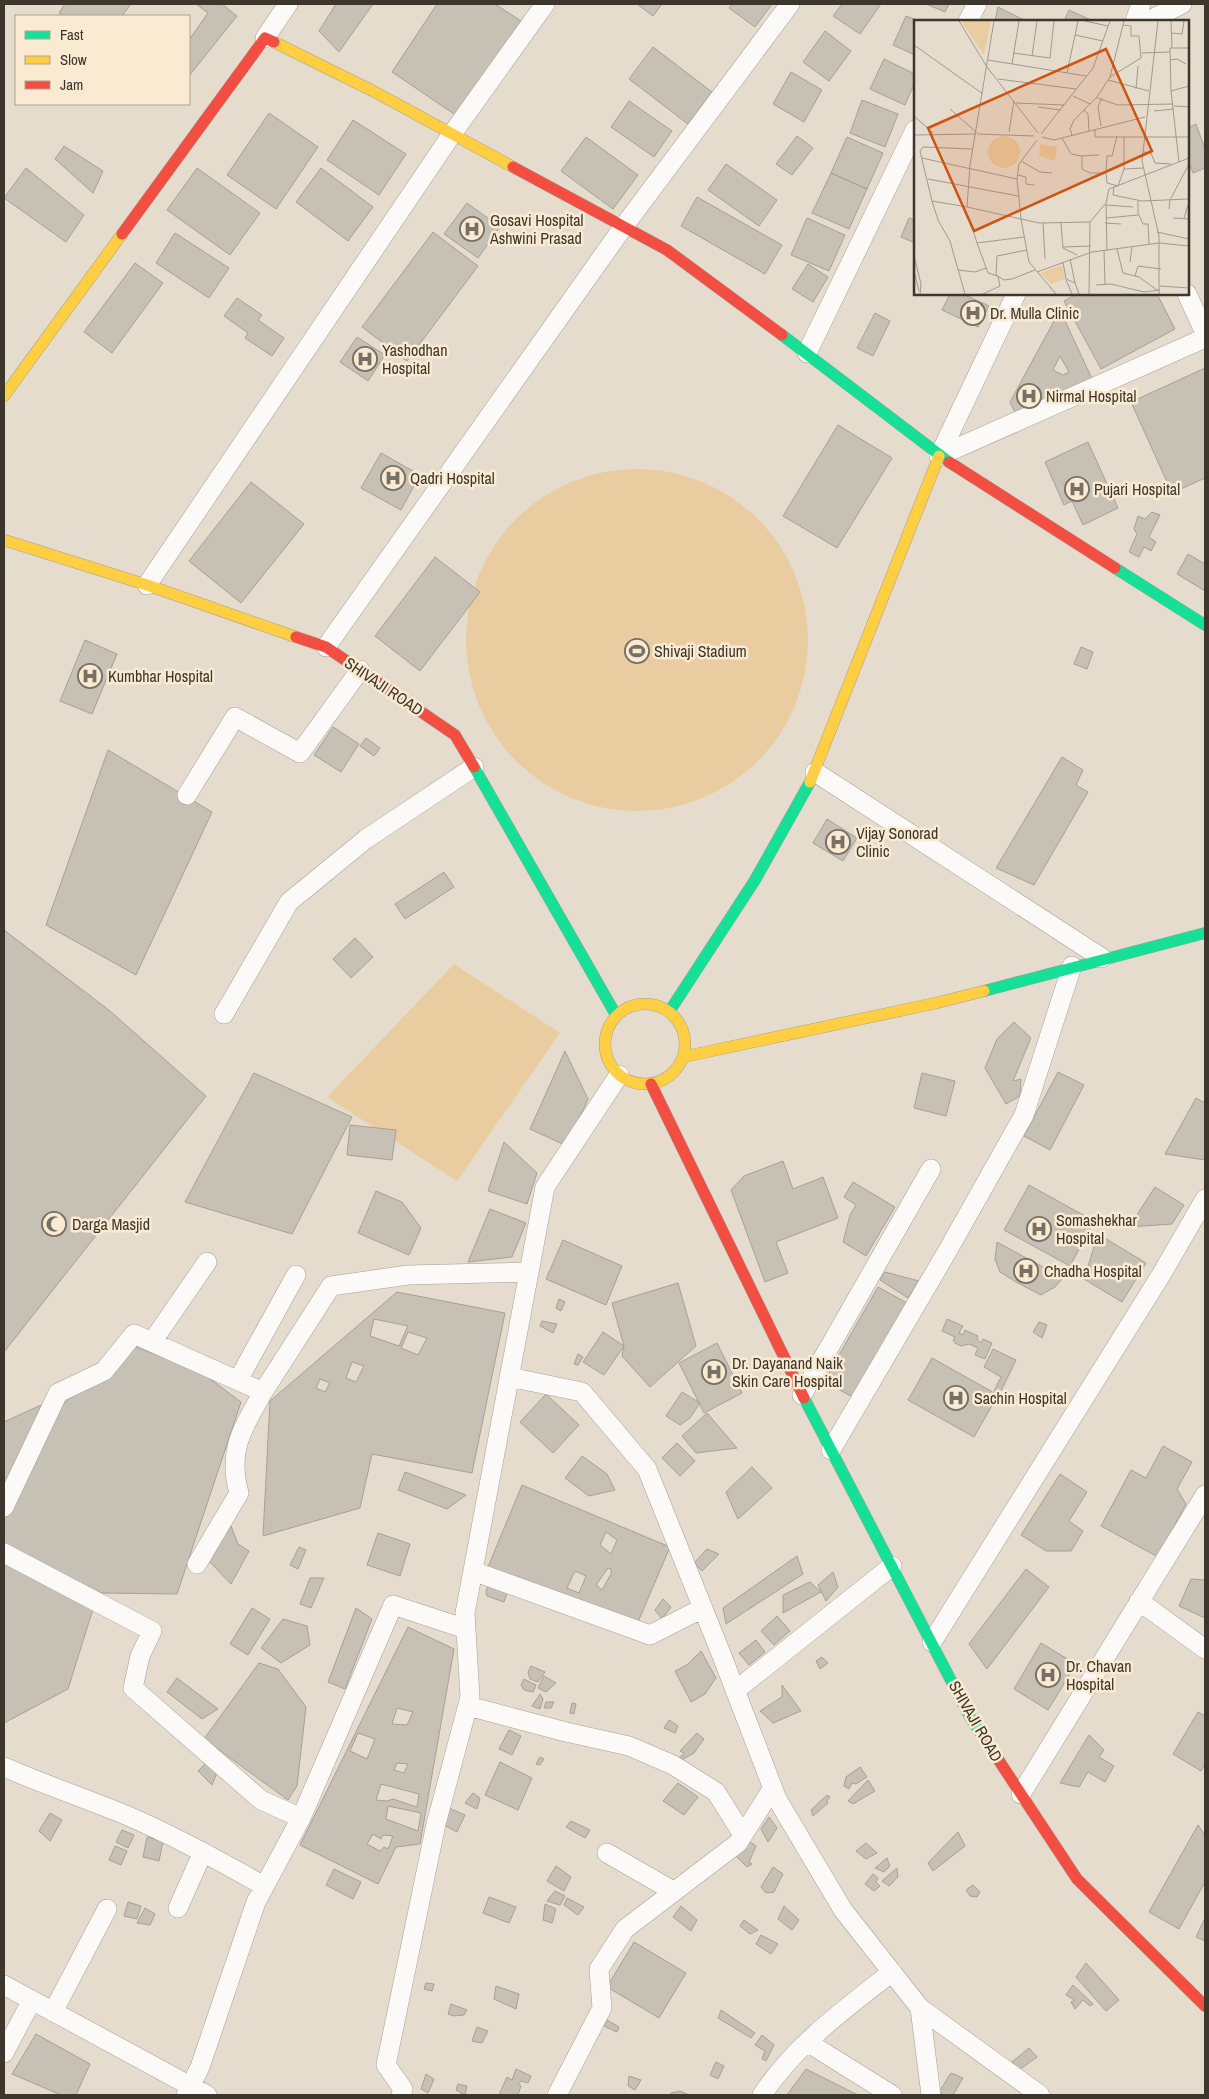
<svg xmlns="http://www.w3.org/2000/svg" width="1209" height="2099" font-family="'Archivo Narrow',sans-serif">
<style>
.green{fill:#e9cc9f}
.building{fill:#c7c0b5;stroke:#a7a095;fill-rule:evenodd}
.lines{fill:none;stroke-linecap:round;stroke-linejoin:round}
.street-casing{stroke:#a6a095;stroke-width:20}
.fast-casing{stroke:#a6a095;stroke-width:12}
.slow-casing{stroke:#a6a095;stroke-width:12}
.jam-casing{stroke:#a6a095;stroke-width:12}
.street{stroke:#fbfaf8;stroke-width:19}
.fast{stroke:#16e098;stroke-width:11}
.slow{stroke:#ffcf43;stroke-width:11}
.jam{stroke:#f24e42;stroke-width:11}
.labels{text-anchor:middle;stroke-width:5;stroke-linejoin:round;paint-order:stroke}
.poi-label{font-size:16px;fill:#3c362c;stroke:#fbead2;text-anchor:start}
.street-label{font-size:16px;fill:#3c362c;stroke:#fbead2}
.inset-road{fill:none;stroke:#a19a8d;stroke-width:1}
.view{fill:#ce5411;fill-opacity:0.15;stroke:#ce5411;stroke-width:2.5}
.inset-edge{fill:none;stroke:#3c362c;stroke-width:2.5}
</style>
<rect width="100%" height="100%" fill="#e5dcce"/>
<!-- green -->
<path class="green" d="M466 640a171 171 0 1 1 342 0a171 171 0 1 1-342 0Z
M454,964L560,1033L457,1181L327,1097Z"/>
<!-- building -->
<path class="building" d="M65,4H131L122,16H63L59,13Z
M196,4H222L237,16L189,76V40L208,13Z
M336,4H373L339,52L319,31Z
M437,4H495L521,21L457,116L392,72Z
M637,4H662L653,16Z
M732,4H772L755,27L729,8Z
M842,4H881L860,34L833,16Z
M926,4H949L945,12Z
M998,7L1026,21H995Z
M1069,10L1093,21H1064Z
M906,16L919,21H915V55L893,45Z
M825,31L851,51L829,81L803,62Z
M653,47L712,92L688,124L629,79Z
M884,59L915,74V82L905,105L870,89Z
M791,72L822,90L804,122L773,104Z
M862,100L898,114L885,147L850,133Z
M629,101L672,131L654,157L611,127Z
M269,113L318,147L276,209L227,175Z
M353,120L406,154L379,195L327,160Z
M1196,124L1205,149V168L1193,173L1188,160V128Z
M797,136L813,148L792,175L776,164Z
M586,137L638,175L613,209L561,171Z
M847,137L883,153L867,189L831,173Z
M64,146L103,171L93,193L55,159Z
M726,164L777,200L759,226L708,190Z
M26,168L84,215L66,242L4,198Z
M197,168L260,213L230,255L167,210Z
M321,168L373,207L348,241L296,202Z
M831,173L867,189L849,229L812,213Z
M697,197L782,245L765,274L681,226Z
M467,203L500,227L478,258L444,234Z
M807,218L845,235L829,271L791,255Z
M909,218L915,220V243L901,237Z
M433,232L478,266L407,361L362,327Z
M175,233L229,268L209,298L156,263Z
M135,263L163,283L112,353L84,332Z
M808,264L828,277L813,302L792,289Z
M950,294H963L989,306L978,327L942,310Z
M1077,294H1157L1175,329L1101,369L1064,301Z
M237,298L262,315L258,320L284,338L272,356L245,338L248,333L224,316Z
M1060,310L1094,383L1018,419L1010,402ZM1060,356L1069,372L1063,375L1053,370Z
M875,313L890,321L873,356L857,348Z
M357,337L385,355L368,381L340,362Z
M1205,368V478L1172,493L1131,402Z
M838,425L892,458L837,548L783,516Z
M1088,442L1118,508L1083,525L1072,501L1064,505L1045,462Z
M381,453L420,475L401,510L361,488Z
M251,482L304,524L241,603L189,561Z
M1152,512L1160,515L1149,537L1156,542L1151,551L1144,547L1139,557L1129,552L1137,534L1134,529L1138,516L1145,519Z
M1188,554L1205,564V591L1177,574Z
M435,557L480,592L420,671L375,636Z
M85,640L117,654L92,714L60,701Z
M1081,647L1093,652L1087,669L1074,664Z
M333,727L359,744L341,772L314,755Z
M366,738L380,748L374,756L360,746Z
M108,750L212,812L136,975L46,925Z
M1062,757L1083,770L1076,785L1088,792L1034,885L996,868Z
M827,819L857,838L843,861L813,843Z
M444,872L454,887L405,919L395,904Z
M4,930L110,1011L206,1096L4,1352Z
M355,938L373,957L351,978L333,959Z
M1014,1022L1031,1038L1013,1081L1021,1079L1020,1096L1006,1104L985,1068L997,1039Z
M565,1051L588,1099L567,1146L530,1129Z
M1058,1072L1084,1085L1050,1150L1024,1136Z
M254,1073L352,1117L292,1234L185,1202Z
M922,1073L955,1081L946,1116L914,1108Z
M1196,1098L1205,1103V1160L1165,1154Z
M350,1125L396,1130L392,1160L347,1155Z
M504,1142L537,1173L527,1204L488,1191Z
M783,1161L793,1189L823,1177L838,1218L776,1242L788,1273L765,1282L731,1190L744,1176Z
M853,1182L895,1207L866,1256L843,1242L850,1215L856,1205L844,1197Z
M1029,1185L1094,1221L1070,1266L1004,1230Z
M1155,1187L1184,1205L1172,1224L1129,1227Z
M376,1191L402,1202L421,1228L409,1255L358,1233Z
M490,1209L526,1223L512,1257L468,1262Z
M1098,1234L1146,1263L1122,1302L1084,1279Z
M563,1240L622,1266L606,1305L546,1279Z
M997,1242L1063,1278L1055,1287L1041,1295L1016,1282L1000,1272L995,1259Z
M885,1272L919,1281L908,1298L880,1280Z
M678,1283L696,1346L650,1387L622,1356L624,1346L612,1303Z
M878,1287L907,1303L854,1398L824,1381Z
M397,1292L505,1313L472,1473L372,1454L360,1508L263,1536L270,1401Z
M559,1299L565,1302L561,1311L556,1308Z
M374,1319L408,1326L399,1346L370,1336Z
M947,1319L963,1326L959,1333L963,1335L965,1330L978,1336L977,1339L981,1343L983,1339L992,1343L985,1359L975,1355L978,1348L969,1344L961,1346L955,1343L953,1340L955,1337L942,1331Z
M542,1321L557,1324L553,1333L540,1326Z
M1039,1322L1047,1325L1042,1338L1033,1332Z
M408,1332L427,1338L418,1355L401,1348Z
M603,1332L624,1346L604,1375L583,1362Z
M717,1343L742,1393L704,1413L679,1363Z
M136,1347L201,1372L241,1402L177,1594L101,1593L4,1545V1518L58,1408Z
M993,1349L1016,1360L1001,1391H994L1001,1377L984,1367Z
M578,1354L583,1357L578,1365L574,1364Z
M932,1358L998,1395L974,1437L908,1400Z
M352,1362L364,1366L356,1382L346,1378Z
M320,1379L330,1383L325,1392L316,1388Z
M682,1392L700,1403L690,1418L680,1425L666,1416Z
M546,1394L579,1425L553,1453L520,1422Z
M41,1405L4,1498V1422Z
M707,1413L737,1448L696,1453L682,1436Z
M677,1443L695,1461L680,1476L662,1458Z
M1163,1446L1192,1462L1177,1489L1186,1504L1158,1557L1101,1526L1131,1470L1146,1478Z
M582,1456L607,1474L615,1490L589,1496L565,1478Z
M752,1467L772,1488L738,1519L726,1492Z
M405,1472L466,1495L447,1509L398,1490Z
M1060,1474L1087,1492L1069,1521L1083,1531L1071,1551H1046L1021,1535Z
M522,1485L670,1547L635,1629L488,1567Z
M231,1526L238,1544L249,1551L231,1584L208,1560Z
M606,1532L617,1540L611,1554L600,1545Z
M378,1533L410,1544L400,1576L367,1565Z
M299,1547L306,1550L298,1569L290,1565Z
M707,1549L719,1554L702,1571L694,1563Z
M797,1556L803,1574L726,1624L723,1608Z
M4,1564L98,1593L68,1689L4,1723Z
M608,1568L611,1569V1574L602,1590L596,1585Z
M1026,1569L1049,1587L987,1669L969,1644Z
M575,1571L586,1576L579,1593L567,1588Z
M833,1572L838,1587L826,1601L818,1585Z
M310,1578H324L311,1608L300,1604Z
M491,1579L509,1587L504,1602L487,1596L486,1591Z
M1191,1579L1205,1580V1618L1179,1606Z
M810,1582L821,1592L783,1613V1595Z
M663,1599L671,1607L662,1619L655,1610Z
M252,1608L270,1619L248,1655L230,1644Z
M356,1608L372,1619L345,1689L328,1682Z
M777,1616L790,1631L774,1645L761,1631Z
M283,1619L307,1626L310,1645L281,1663L261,1648Z
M408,1627L454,1649L420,1844L396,1847L378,1884L300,1845Z
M756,1640L765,1652L749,1665L739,1653Z
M1041,1643L1076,1664L1048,1710L1014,1689Z
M701,1651L716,1678L705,1694L691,1702L675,1671L687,1665Z
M822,1657L828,1663L820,1669L816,1661Z
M259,1663L278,1669L306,1707L297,1786L288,1800L204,1739Z
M531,1666L545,1672L538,1682L530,1679L528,1672Z
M544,1676L556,1683L546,1692L538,1688Z
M177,1678L218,1709L202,1719L167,1692Z
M524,1679L536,1685L533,1692L524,1690L521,1685Z
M782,1685L801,1711L773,1723L760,1711L782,1697Z
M540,1694L543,1699L540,1709L532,1706Z
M546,1702H554L551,1708H544Z
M572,1703L576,1704L574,1714L570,1713Z
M397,1708L413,1712L407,1725L392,1724Z
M1198,1712L1205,1716V1765L1201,1771L1173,1754Z
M669,1720L678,1726L675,1733L664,1728Z
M509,1730L521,1736L512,1755L499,1749Z
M358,1733L375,1739L367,1759L350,1751Z
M697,1733L704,1739L694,1753L680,1761L677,1759L683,1755L684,1753L680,1751Z
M1089,1735L1104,1750L1099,1757L1114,1766L1105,1782L1088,1772L1079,1787L1060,1783Z
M540,1757L544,1759L540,1765L536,1764Z
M208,1761L218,1770L212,1785L198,1771Z
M500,1762L532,1778L518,1810L485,1795Z
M397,1763L408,1764L404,1773L394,1770Z
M860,1767L867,1777L856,1784L852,1783L849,1789L844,1786L846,1777Z
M868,1780L875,1791L853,1804L848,1801Z
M678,1783L698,1797L684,1815L663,1801Z
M381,1784L419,1794L417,1807L393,1799L387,1801L376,1800Z
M473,1793L480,1798L477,1809L465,1803Z
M827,1795L830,1797L827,1801L828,1803L813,1816L811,1810Z
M388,1806L421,1813L418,1831L386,1819Z
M449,1808L465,1815L457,1832L442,1824Z
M50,1813L62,1820L50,1841L39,1831Z
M769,1817L777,1828L768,1842L761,1829Z
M571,1821L590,1830L585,1838L566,1827Z
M1198,1825L1205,1835V1882L1179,1929L1149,1912Z
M122,1830L134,1835L128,1848L116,1842Z
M958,1832L965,1846L933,1871L928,1863Z
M373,1834L381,1839L383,1835L393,1836L388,1849L384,1847L380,1851L367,1844Z
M147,1837L163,1841L159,1861L143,1857Z
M744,1838L756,1846L749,1862L752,1864L747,1867L734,1854Z
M866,1843L877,1853L866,1859L856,1851Z
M115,1846L127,1851L121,1865L109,1860Z
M887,1858L890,1866L884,1872L875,1868Z
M556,1866L571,1877L564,1891L547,1881Z
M773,1867L783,1874L774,1892L766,1893L761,1887Z
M897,1868L898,1877L889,1886L882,1881Z
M334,1869L361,1882L353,1899L326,1885Z
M873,1874L878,1878L876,1882L880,1886L874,1891L865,1884Z
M973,1885L980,1892L977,1897L970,1896L966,1890Z
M555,1891L565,1896L560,1905L547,1901Z
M489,1897L516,1907L509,1923L483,1913Z
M567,1898L584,1907L578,1915L564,1905Z
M128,1902L141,1906L137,1919L124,1916Z
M545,1904L556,1909L552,1923L543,1920Z
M681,1906L697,1920L691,1931L673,1917Z
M784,1906L799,1920L792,1930L778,1919Z
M145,1908L155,1914L150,1925L137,1923Z
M1205,1918V1941L1196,1937Z
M744,1920L758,1930L750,1934L740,1926Z
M761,1935L778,1944L771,1954L756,1944Z
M634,1942L686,1973L659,2018L607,1987Z
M1086,1963L1119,2000L1106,2011L1076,1977Z
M426,1983L434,1984L432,1991L424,1989Z
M1073,1985L1093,2004L1090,2006L1083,2000L1075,2009L1071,2002L1075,2000L1066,1995Z
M496,1986L519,1994L516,2009L494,1999Z
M451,2004L467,2010L464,2015L454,2016L448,2014Z
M721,2010L755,2033L751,2038L718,2018Z
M607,2020L619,2027L617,2032L604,2026Z
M477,2027L488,2031L482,2043L472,2041Z
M36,2034L90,2064L76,2095H61L12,2074Z
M762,2035L774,2045L766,2061L762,2059L765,2051L755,2045Z
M1029,2048L1037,2057L1019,2070L1012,2062Z
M716,2062L724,2066L718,2079L710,2075Z
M516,2069L531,2076L528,2083L521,2081L518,2085L521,2086L518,2095H499L507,2077L512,2080Z
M806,2069L858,2095H787Z
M951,2073L963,2078L953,2095H944L939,2092Z
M426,2074L434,2079L428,2093L421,2089Z
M629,2076L641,2080L635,2090L628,2086Z
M458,2084L467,2086L465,2095L456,2090Z
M680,2091L689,2095H670L671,2093Z"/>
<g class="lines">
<defs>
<path id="street" d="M968,21L977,4
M1135,21L1141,4
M1148,21L1182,4
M265,38L288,4
M1187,294L1205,333
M807,353L915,130
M939,456L1205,338
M939,456L1016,294
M147,585L452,134L545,4
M326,647L624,226L790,4
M815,772L1102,958
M187,795L235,717L300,753L360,670
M224,1014L289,902L366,839L474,767
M152,1342L207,1262
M509,1377L582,1392L647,1469L722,1656L777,1799L843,1910L920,2008L1040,2095
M238,1380L296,1275
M802,1395L931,1169
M831,1450L948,1250L1024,1115L1072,966
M4,1507L58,1393L104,1371L134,1334L263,1392L331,1286L408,1275L529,1272
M4,1553L152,1631L140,1656L133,1688L261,1800L301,1818
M197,1564L239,1493C227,1450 243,1428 263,1392
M473,1571L650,1635L703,1608
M1139,1601L1205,1649
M932,1642L1161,1275L1205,1199
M735,1691L892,1566
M468,1706L566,1732L629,1746L673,1765L716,1792L743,1835
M4,1767C45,1785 87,1799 128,1816C175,1836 220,1861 264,1886
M1021,1794L1205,1495
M607,1853L673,1891
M178,1908L203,1852
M4,1985L207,2095
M920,2008L931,2095
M53,2012L107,1909
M807,2042L892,2095
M4,2053L32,2000
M186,2095L200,2067L256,1902L301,1818L393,1605L466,1629
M401,2095L403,2089L386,2065L436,1824L470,1697L465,1613L545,1187L619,1075
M557,2095L602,2008L599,1969L625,1929L738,1843L772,1789
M762,2095C795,2045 845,2009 892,1972"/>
<path id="fast" d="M782,335L949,462
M1115,568L1205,625
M474,767L616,1015
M984,991L1205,933
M669,1012L755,880L810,782
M804,1398L970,1717L984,1738"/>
<path id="slow" d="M274,42L375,92L513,167
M4,396L122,234
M4,540L147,585L296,637
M810,782L939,456
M605 1044a40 40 0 1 1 80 0a40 40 0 1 1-80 0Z
M683,1057L936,1003L984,991"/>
<path id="jam" d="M513,167L667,250L782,335
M122,234L265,38L274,42
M949,462L1115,568
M296,637L326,647L455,735L474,767
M651,1084L804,1398
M984,1738L1077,1879L1205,2006"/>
</defs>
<!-- street casing -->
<use href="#street" class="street-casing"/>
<!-- fast casing -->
<use href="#fast" class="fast-casing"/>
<!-- slow casing -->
<use href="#slow" class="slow-casing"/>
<!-- jam casing -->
<use href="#jam" class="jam-casing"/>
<!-- street -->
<use href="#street" class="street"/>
<!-- fast -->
<use href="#fast" class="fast"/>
<!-- slow -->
<use href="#slow" class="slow"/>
<!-- jam -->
<use href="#jam" class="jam"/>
</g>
<!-- icons -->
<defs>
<symbol id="hospital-ring" viewBox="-11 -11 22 22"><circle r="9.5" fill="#fbead2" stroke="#777065" stroke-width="1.5"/><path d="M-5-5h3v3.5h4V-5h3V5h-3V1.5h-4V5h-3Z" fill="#777065"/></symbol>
<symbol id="stadium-ring" viewBox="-11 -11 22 22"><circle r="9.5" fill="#fbead2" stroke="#777065" stroke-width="1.5"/><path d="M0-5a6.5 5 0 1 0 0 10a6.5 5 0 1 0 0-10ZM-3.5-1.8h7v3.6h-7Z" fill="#777065"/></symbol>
<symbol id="mosque-ring" viewBox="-11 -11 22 22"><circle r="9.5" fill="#fbead2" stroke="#777065" stroke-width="1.5"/><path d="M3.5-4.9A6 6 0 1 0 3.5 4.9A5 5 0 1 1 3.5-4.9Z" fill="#777065"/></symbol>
</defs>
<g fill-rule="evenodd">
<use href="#hospital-ring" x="458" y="215" width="28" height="28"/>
<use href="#hospital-ring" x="959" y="299" width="28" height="28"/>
<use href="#hospital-ring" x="351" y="345" width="28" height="28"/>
<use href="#hospital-ring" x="1015" y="382" width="28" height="28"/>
<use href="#hospital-ring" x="379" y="464" width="28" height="28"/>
<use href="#hospital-ring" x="1063" y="475" width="28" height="28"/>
<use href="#stadium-ring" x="623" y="637" width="28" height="28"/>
<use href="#hospital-ring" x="76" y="662" width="28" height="28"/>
<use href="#hospital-ring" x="824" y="828" width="28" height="28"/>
<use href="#mosque-ring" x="40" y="1210" width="28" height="28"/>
<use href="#hospital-ring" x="1025" y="1215" width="28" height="28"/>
<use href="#hospital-ring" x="1012" y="1257" width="28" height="28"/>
<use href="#hospital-ring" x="700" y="1358" width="28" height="28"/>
<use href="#hospital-ring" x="942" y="1384" width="28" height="28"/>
<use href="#hospital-ring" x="1034" y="1661" width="28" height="28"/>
</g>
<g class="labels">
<!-- poi labels -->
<g class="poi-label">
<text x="490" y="226">Gosavi Hospital<tspan x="490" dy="18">Ashwini Prasad</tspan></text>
<text x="990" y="319">Dr. Mulla Clinic</text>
<text x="382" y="356">Yashodhan<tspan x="382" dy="18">Hospital</tspan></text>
<text x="1046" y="402">Nirmal Hospital</text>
<text x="410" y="484">Qadri Hospital</text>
<text x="1094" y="495">Pujari Hospital</text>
<text x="654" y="657">Shivaji Stadium</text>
<text x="108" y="682">Kumbhar Hospital</text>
<text x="856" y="839">Vijay Sonorad<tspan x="856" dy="18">Clinic</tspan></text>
<text x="1056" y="1226">Somashekhar<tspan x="1056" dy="18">Hospital</tspan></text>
<text x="72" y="1230">Darga Masjid</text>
<text x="1044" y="1277">Chadha Hospital</text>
<text x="732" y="1369">Dr. Dayanand Naik<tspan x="732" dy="18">Skin Care Hospital</tspan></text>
<text x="974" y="1404">Sachin Hospital</text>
<text x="1066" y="1672">Dr. Chavan<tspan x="1066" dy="18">Hospital</tspan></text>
</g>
<!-- street labels -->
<g class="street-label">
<text transform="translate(384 686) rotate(34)" y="6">SHIVAJI ROAD</text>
<text transform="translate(976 1721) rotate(60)" y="6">SHIVAJI ROAD</text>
</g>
</g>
<!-- overview -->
<g transform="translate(914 20)">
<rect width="275" height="275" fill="#e5dcce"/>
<path d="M47,1H77L70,35ZM74 132a16 16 0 1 1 32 0a16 16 0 1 1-32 0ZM126,124L143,127L141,141L125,136ZM148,245L151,259L137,264L127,253Z" fill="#e9cc9f"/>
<path class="inset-road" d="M45,1L73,47L124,113M80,1L56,145L53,187L125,203L176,202L192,183L195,169L275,138M171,1L194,6M244,1L228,141L245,216V274M257,1L258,28M258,13L268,14L270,1M161,15L189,21M0,25L69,74M99,33L136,38L140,1M228,33L256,32M118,36L123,1M74,40L172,56M256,40L263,39L272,44M98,44L105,1M153,53L164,1M196,57L227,38L225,16H217V6L209,5M84,59L162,69M194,60L235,71M222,69L224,46M257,71L275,66M159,76L176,84M183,78L204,85L259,84M102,83L150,85M260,86L275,87M124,87L146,90M36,89L63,113M170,90L174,94L175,111M240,91L260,89M0,96L19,113M187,106L184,87L188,78M181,109V117H275M95,112L100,81M63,114L120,116M127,114L179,48L196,1M0,115L62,114M158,115L156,109L160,100L183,77L196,57L210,1M203,116L198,136H193L192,153L193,163L204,166L210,149V117M128,117L140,120L231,97M148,118L157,134L168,136V149L176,153H192M123,120L105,144L103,159L107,199L115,242L142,274M229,132L237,133L241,143L257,144M168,136L185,135M8,138L103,159M107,141L126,152L138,153M265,142L257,71L256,28H275M210,149L229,148M104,155L112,157V164L120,165M14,159L104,176M200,167L199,175L228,181L275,179M18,181L24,200L36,221L51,274M224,181V193L229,204H234L235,224M192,184L193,231M192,185L219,187M53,187L18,181L6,131L9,127L59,129M255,189L256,180L275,144M192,198L224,195M259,198L275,199M270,198L275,182M129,203L131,239M147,203L149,228L163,235M191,203L207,204M58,207L63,223M243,212L275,219M149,227L177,226M203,229L209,253L225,257L243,270M113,230L83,236L82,255L90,260L98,259L121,250M190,231L191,264M0,236L7,264L6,274M156,239L161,263M149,242L152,259L161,263L165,274M216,242L218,227M44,250L61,252L72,248M0,251L5,271M123,252L178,232L245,223L275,226M221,256L224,246L247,249M152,260L158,274M182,265L197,264L230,272L246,270M246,266L275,268M69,274L86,266L84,256L74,253L63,223L110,217M175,274L176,202"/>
<path class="view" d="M192,29L238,131L60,211L14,108Z"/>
<rect width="275" height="275" class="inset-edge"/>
</g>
<!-- border -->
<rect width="1209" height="2099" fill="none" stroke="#3c362c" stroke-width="10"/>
<!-- legend -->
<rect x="15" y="15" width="175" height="90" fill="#fbead2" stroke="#afa290"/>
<rect x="25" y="31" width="25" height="8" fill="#16e098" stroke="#afa290"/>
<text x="60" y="40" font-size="15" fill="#3c362c">Fast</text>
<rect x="25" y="56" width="25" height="8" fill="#ffcf43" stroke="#afa290"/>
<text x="60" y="65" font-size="15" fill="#3c362c">Slow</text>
<rect x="25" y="81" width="25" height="8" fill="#f24e42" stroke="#afa290"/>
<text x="60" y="90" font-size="15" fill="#3c362c">Jam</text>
</svg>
